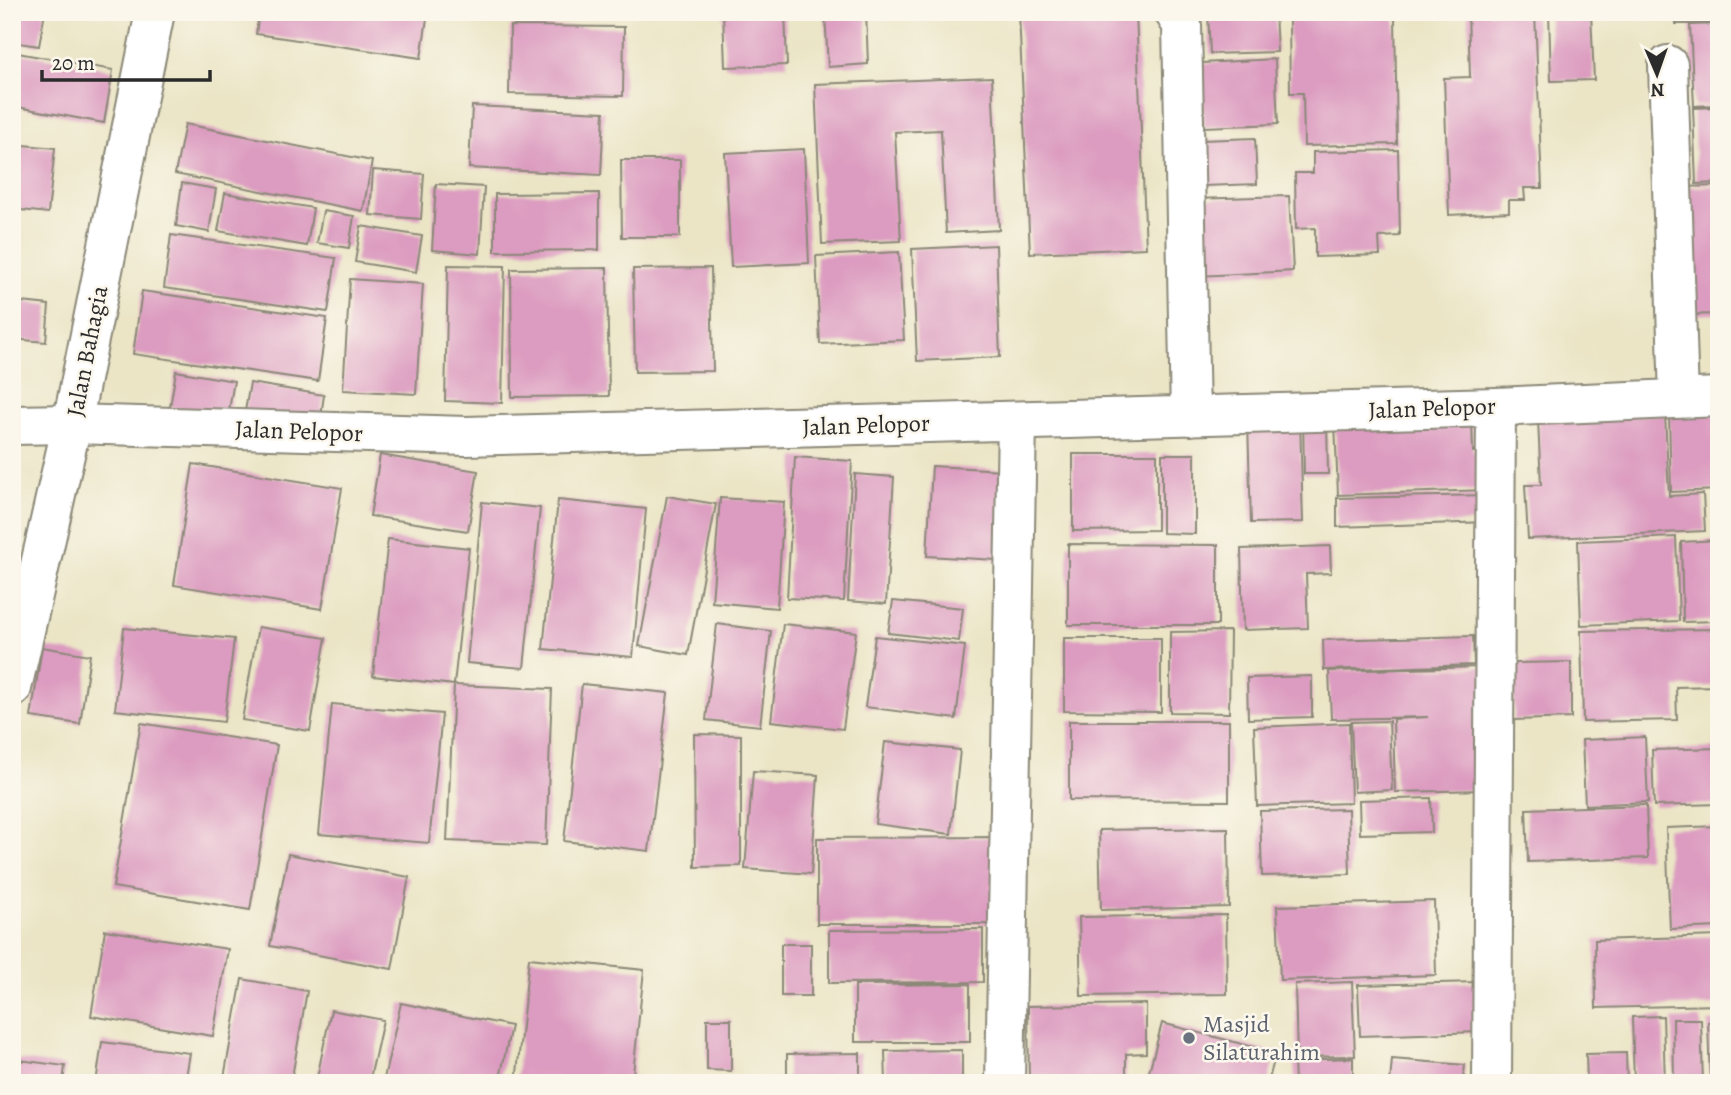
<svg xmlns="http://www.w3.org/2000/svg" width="1731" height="1095" font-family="Alegreya,serif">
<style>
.building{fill:#dc9bc0}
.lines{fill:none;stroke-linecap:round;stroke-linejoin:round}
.minor-casing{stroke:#8b8878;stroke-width:42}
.major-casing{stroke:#8b8878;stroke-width:42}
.minor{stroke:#fff;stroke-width:38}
.major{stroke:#fff;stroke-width:38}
.worship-dot{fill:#6b7280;stroke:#fbf7ec;stroke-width:2.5}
.labels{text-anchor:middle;stroke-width:5;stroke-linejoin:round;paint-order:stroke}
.street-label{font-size:24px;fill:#2b2b2b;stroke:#fbf7ec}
.worship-label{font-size:24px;fill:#5b616d;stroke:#fbf7ec;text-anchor:start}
</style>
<rect width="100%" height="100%" fill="#fbf7ec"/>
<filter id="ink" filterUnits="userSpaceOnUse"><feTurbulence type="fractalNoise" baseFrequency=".0143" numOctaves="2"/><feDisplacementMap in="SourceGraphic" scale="14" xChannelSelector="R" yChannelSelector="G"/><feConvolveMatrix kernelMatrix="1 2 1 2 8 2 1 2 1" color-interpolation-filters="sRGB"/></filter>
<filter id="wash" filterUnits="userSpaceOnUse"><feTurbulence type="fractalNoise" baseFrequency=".00686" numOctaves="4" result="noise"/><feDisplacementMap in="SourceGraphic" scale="28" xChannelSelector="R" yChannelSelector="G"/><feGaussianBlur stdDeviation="1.57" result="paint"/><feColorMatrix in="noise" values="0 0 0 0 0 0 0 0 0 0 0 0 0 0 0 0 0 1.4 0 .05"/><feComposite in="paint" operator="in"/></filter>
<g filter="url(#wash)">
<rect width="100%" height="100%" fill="#ebe5c6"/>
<g id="blocks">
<!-- building -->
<path class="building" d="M12,12H45L39,46L12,42Z
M259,12H428L421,58L256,34Z
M723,12H785L787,65L725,67Z
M825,12H866L868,64L828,67Z
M1136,12L1146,248L1030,253L1019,13Z
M1208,12H1275L1277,52L1210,54Z
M1308,12H1367V18L1395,17L1397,144L1304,146L1303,93H1290L1289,20L1308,19Z
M1468,12H1535L1542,188H1524L1525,200H1509V212L1449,215L1444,78L1470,77Z
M1549,12H1591L1594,80L1551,81Z
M1676,12H1719V23L1676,24Z
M1719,24V105L1694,106L1690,25Z
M510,26L624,27L623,96L509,94Z
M12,52L113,70L104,123L12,106Z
M1275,59L1278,124L1204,127L1202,63Z
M992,77L999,230L946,233L941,130L895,132L901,241L822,244L815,84Z
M472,106L604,112L601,175L469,168Z
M1719,107V183L1696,184L1693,108Z
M185,124L372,161L363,211L175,174Z
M1255,138L1257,184L1204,186L1202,140Z
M12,144L55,148L48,213L12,209Z
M804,149L809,263L731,267L725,153Z
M1398,150L1400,236L1379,237L1380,255L1315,257V228L1296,229L1295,173H1313V152Z
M621,160H680V237H622Z
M373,170L424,174L421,219L370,215Z
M182,183L216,189L209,232L176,226Z
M436,184L484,187L480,254L432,250Z
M1719,186V314L1680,315L1678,187Z
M225,193L313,208L307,246L218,231Z
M599,193V250L495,251V194Z
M1289,196L1293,271L1198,276L1195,199Z
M323,211L354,216L349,248L317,243Z
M361,226L422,236L416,272L355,262Z
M171,235L336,258L328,312L164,288Z
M996,245L1000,357L917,361L912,249Z
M899,252L904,340L820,344L816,256Z
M448,265L505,266L502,403L445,401Z
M607,268L609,396L512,397L511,269Z
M711,268L713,371L635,372L633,269Z
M350,279L423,284L416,394L343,390Z
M142,291L327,318L318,381L133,354Z
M12,301L49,305L46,342L12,339Z
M176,371L234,381L228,416L170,407Z
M250,383L324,395L320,423L245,411Z
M1665,414L1669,496L1703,494L1705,531L1528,539L1525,485H1541L1538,420Z
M1719,414V490L1671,492L1669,415Z
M1327,416L1328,474H1304L1303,417Z
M1472,420L1473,452L1487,451V490L1338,495L1335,422Z
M1300,421L1303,522L1251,523L1248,423Z
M1073,454H1157V530L1073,531Z
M1162,454H1195V534L1162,533Z
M380,455L478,471L468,531L370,516Z
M795,457L852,461L844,601L787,598Z
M193,464L342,488L322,609L174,585Z
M932,466L1003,470L997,560L927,556Z
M855,474L894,477L886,604L848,601Z
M1490,495V522L1337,527V498Z
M667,496L716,504L688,655L639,646Z
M720,498L784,502L777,608L712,602Z
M558,500L646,509L633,657L543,649Z
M482,502L540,508L524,668L467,663Z
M1676,537L1679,621L1581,625L1578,541Z
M388,539L469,548L454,685L552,689L546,845L447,841L454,685L373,676Z
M1719,540V621L1683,622L1681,542Z
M1068,544L1218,545V625H1068Z
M1330,546L1331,573L1306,574L1308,628L1243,630L1241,549Z
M893,601L963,608L959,641L888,633Z
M717,624L771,631L760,726L706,720Z
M783,624L856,632L843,729L771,721Z
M258,627L326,638L310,731L242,720Z
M124,628L234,639L224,722L115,710Z
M1719,629V686L1676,687L1677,720L1583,722L1581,631Z
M1230,631L1229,713L1170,712V632Z
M875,636L965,646L956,719L865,707Z
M1473,636L1474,665L1324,670L1323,640Z
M1064,638H1161V712L1064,711Z
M42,647L90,655L80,724L31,717Z
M1571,662V718L1514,720V663Z
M1483,667L1488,790L1395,792L1393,719L1428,717L1331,719L1329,671Z
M1312,676V717L1248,719L1247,678Z
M582,684L668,693L649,851L564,841Z
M332,704L442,714L429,843L319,834Z
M1069,721H1229V801L1069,800Z
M1389,721L1392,790L1354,792L1351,722Z
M141,723L277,745L250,910L113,887Z
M1349,723L1351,803L1257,806L1254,727Z
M694,734L741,735V866L695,867Z
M1645,737L1648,802L1585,805L1582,740Z
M885,742L960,750L951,834L875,824Z
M1719,748V804L1654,806L1652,750Z
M753,771L818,775L811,874L745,869Z
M1431,798L1432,832L1360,834L1359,800Z
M1646,805L1648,858L1528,862L1526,809Z
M1348,809L1350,874L1262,876L1260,811Z
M1719,826V927L1670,929L1666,828Z
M1228,828L1229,907L1101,910L1099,830Z
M1001,837L1002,924H817V838Z
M288,854L409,877L392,969L270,946Z
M1434,901L1436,975L1280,980L1277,906Z
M1226,915L1227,994L1081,996L1079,917Z
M983,929V982L829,983V930Z
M105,930L228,949L213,1036L91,1016Z
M1719,936V1005L1596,1008L1595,940Z
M781,944H811V996H781Z
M529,958L644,970L632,1083H516Z
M242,979L307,991L291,1083H223Z
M1352,982L1355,1056L1297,1057L1295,984Z
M1478,982L1479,1032L1360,1036L1358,985Z
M970,984V1042H855V985Z
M401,1003L511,1026L499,1083H383Z
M1146,1004V1053L1126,1054V1083H1029L1028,1006Z
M331,1010L383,1020L369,1083H316Z
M1663,1016L1665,1083H1634L1632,1017Z
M707,1019H731V1071L707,1070Z
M1673,1019H1701L1703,1083H1674Z
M1719,1021V1083H1710L1708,1022Z
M1162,1023L1276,1053L1268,1083H1146Z
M102,1042L190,1053L185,1083H96Z
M962,1050V1083H886L885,1051Z
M860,1053V1083H787V1054Z
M1626,1053L1627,1083H1587L1586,1054Z
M1353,1058V1083H1295L1294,1060Z
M12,1059L65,1066L63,1083H12Z
M1392,1059L1465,1065L1463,1083H1390Z
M734,1079H782V1083H734Z"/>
</g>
</g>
<g filter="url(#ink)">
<use href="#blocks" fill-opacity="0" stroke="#8b8878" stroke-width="2"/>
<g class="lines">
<defs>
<path id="minor" d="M1174,12L1182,25L1190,416
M1668,65L1679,398
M12,425L72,424L466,436L1496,407L1719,397
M1005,1083L1017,421
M1492,1083L1496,407"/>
<path id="major" d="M12,688L72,424L155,12"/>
</defs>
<!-- minor casing -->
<use href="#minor" class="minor-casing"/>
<!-- major casing -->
<use href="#major" class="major-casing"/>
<!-- minor -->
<use href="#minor" class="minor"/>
<!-- major -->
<use href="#major" class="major"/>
</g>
</g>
<!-- markers -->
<circle class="worship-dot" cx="1189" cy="1038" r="7"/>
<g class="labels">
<!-- street labels -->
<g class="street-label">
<text transform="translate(87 351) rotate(-79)" y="8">Jalan Bahagia</text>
<text transform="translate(1432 408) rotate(-2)" y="8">Jalan Pelopor</text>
<text transform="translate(866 425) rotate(-2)" y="8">Jalan Pelopor</text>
<text transform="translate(299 431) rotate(2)" y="8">Jalan Pelopor</text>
</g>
<!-- worship labels -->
<g class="worship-label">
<text x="1203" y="1032">Masjid<tspan x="1203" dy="28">Silaturahim</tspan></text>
</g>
</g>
<!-- margin -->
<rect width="1731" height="1095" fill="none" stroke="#fbf7ec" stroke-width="42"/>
<!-- north arrow -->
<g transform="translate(1657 74) rotate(178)" stroke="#fbf7ec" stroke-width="5" paint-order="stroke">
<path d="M0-5L12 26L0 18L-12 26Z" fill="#2b2b2b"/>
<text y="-10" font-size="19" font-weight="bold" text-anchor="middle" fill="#2b2b2b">N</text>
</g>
<!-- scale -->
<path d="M42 70v10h168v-10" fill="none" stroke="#2b2b2b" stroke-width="3.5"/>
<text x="52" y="70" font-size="21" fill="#2b2b2b" stroke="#fbf7ec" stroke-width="5" paint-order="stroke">20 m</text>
</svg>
